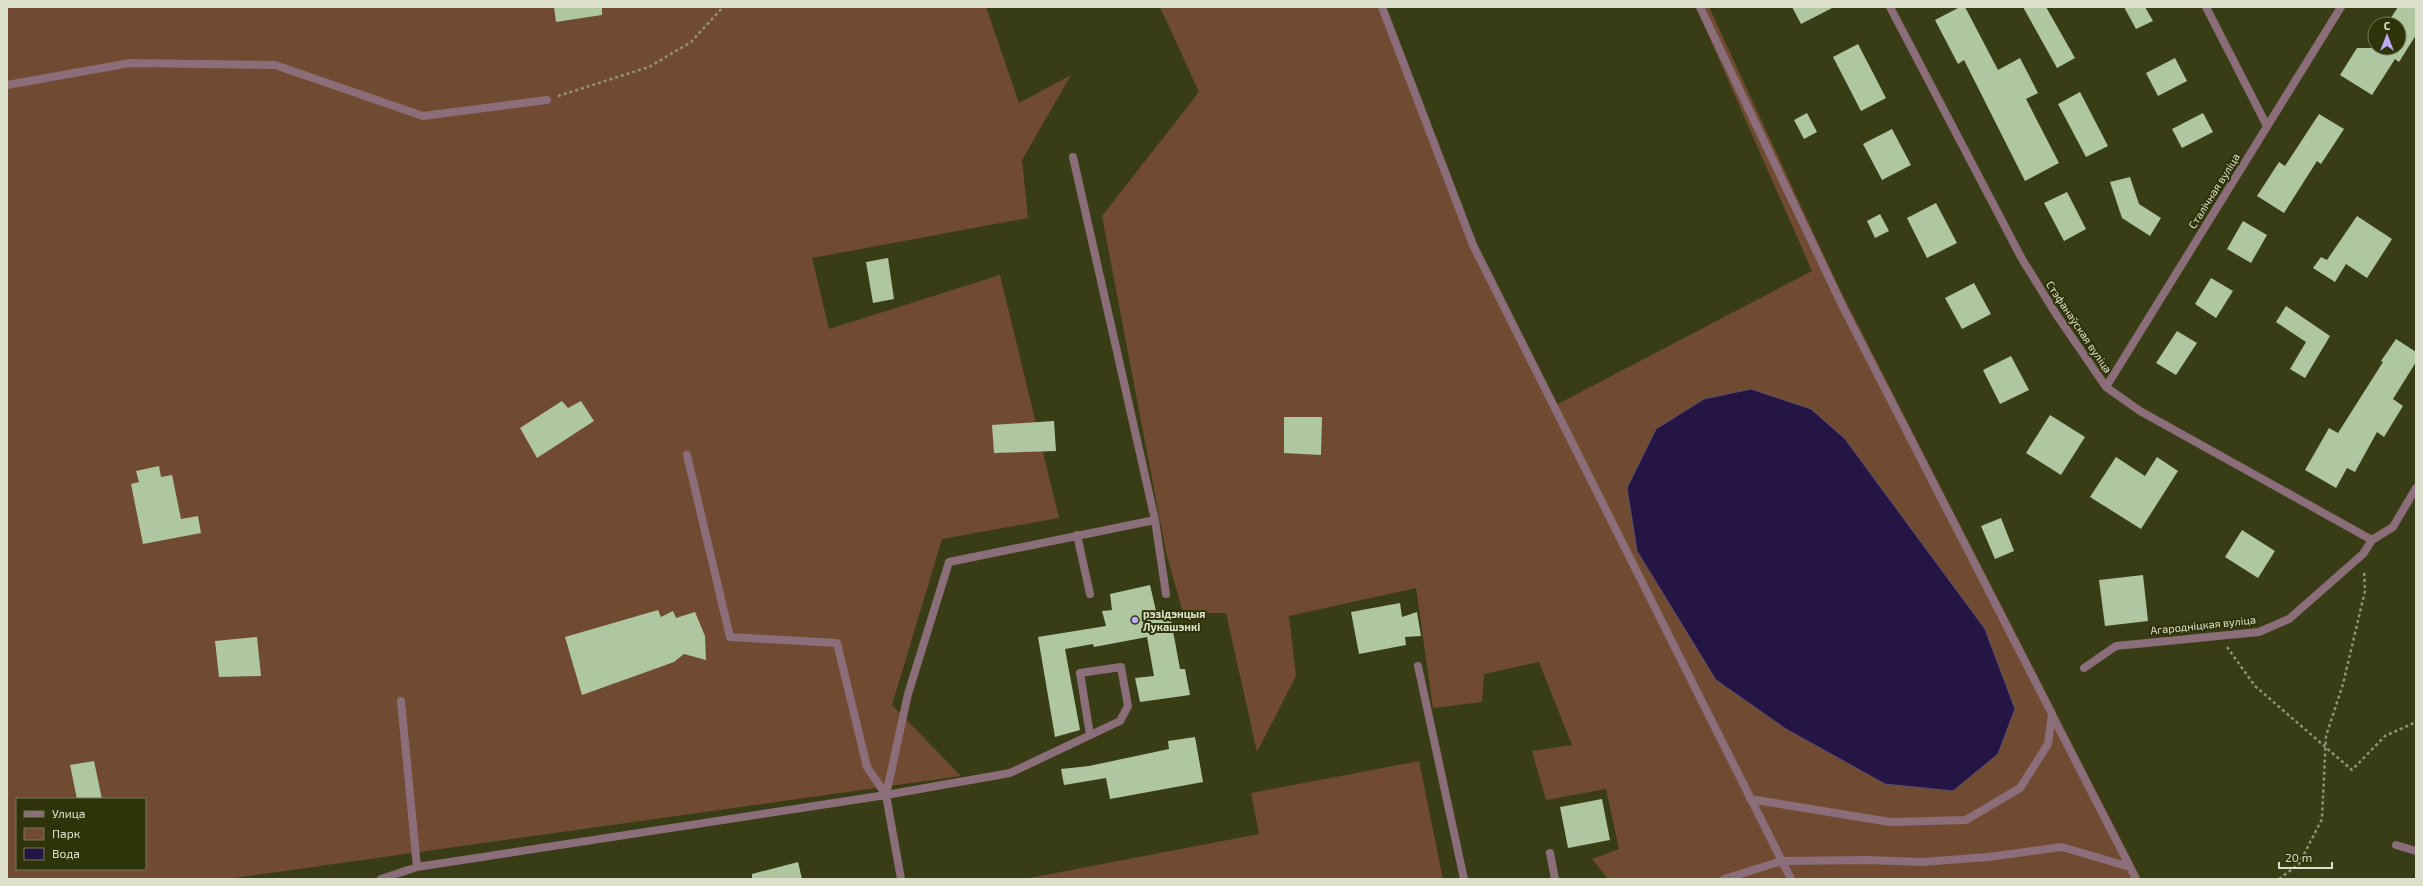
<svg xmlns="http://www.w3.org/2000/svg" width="2423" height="886" font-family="'Exo 2',sans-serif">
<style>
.green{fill:#704b31;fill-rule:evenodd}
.water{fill:#251545;stroke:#5c526d}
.building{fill:#aec7a1}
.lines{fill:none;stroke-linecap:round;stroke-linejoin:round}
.path{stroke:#919577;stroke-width:2.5;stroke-dasharray:3 3;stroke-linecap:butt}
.service{stroke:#8b6e79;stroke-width:8}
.minor{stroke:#8b6e79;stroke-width:8}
.poi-dot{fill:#bca9f5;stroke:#2f330a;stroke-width:1.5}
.labels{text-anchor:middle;stroke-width:4;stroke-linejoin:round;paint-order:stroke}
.street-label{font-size:11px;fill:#dde1cb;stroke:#2f330a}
.poi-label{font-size:11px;font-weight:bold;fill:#dde1cb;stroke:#2f330a;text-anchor:start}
</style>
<rect width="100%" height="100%" fill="#393d16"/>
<!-- green -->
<path class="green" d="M7,7H986L1019,103L1071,75L1022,160L1028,218L812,258L829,329L1000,275L1059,518L942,539L892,705L961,776L227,879H7ZM17,799H145V869H17Z
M1160,7H1382L1473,245L1554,406L1812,271L1696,7H1709L1839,288L2141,879H1608L1592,859L1619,849L1606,789L1546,800L1532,751L1572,745L1539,662L1484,674L1482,702L1433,708L1416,588L1289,616L1296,676L1257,752L1226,613H1183L1166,552L1102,216L1199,92Z
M1419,761L1443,879H1024L1259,834L1251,793Z"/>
<!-- water -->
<path class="water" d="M1751,389L1811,409L1845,439L1985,629L2015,709L1998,754L1953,791L1885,784L1786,729L1716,680L1637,551L1627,488L1656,429L1704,399Z"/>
<!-- building -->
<path class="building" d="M554,7H602V15L556,22Z
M1792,7H1834L1801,24Z
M1960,7H1965L1998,70L2020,58L2038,93L2026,99L2059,163L2025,181L1964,60L1958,64L1935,20Z
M2023,7H2046L2075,58L2057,68Z
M2124,7H2145L2153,21L2136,29Z
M2398,7H2416V35L2399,62L2395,59L2372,95L2340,75L2357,48H2372L2375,43V48H2399V24H2387Z
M1858,44L1886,98L1861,111L1833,57Z
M2175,58L2187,81L2158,96L2146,73Z
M2080,92L2108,146L2086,157L2058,104Z
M1807,113L1817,132L1804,139L1794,120Z
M2203,113L2213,132L2182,148L2172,129Z
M2319,114L2344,129L2321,164L2317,161L2284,213L2257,196L2279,162L2285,166Z
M1892,129L1911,165L1882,180L1863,144Z
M2130,177L2139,204L2161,218L2150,236L2122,218L2110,182Z
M2067,192L2086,229L2064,241L2044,203Z
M1936,203L1957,243L1927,258L1907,218Z
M1880,214L1889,231L1875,238L1867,221Z
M2357,216L2392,239L2367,278L2346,264L2335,282L2313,268L2321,257L2327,260Z
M2243,221L2267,235L2251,263L2227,249Z
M888,258L894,299L873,303L866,262Z
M2211,278L2233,291L2216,318L2195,304Z
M1974,283L1991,314L1962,329L1945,298Z
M2286,306L2330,336L2305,378L2290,369L2306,342L2276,322Z
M2177,331L2197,343L2176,375L2156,363Z
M2396,339L2416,352V362L2393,399L2403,406L2384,437L2377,432L2355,472L2347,468L2336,488L2305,470L2329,428L2338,433L2383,362L2381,361Z
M2011,356L2029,390L2000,404L1983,370Z
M562,401L568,408L581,401L594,421L537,458L520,428Z
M2050,415L2085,437L2061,475L2026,453Z
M1284,417H1322L1321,455L1284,453Z
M1054,421L1056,451L994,453L992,425Z
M2116,457L2145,476L2157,457L2178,471L2141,529L2090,497Z
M159,466L161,477L172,475L181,519L198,516L201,533L143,544L131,484L139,482L136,471Z
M2001,518L2014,551L1995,559L1981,526Z
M2242,530L2275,551L2258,578L2225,557Z
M2143,575L2148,621L2105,626L2099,580Z
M1150,585L1156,611L1162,610L1165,622L1171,620L1180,669H1185L1190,695L1140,702L1135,678L1154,676L1147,637L1094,647L1093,644L1065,649L1080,730L1055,737L1038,637L1106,626L1102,611L1112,610L1110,594Z
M1400,603L1402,617L1417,612L1421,636L1405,637L1406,645L1359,654L1351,612Z
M658,610L661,617L673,611L676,618L695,612L705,636L706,660L684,654L674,662L582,695L565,637Z
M257,637L261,676L219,677L215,641Z
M1195,737L1203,782L1110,799L1106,778L1064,785L1061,769L1089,766L1169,749L1168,741Z
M94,761L102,799H77L70,765Z
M1602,799L1610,840L1568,848L1560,807Z
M798,862L802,879H752V874Z"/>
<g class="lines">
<!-- path -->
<path class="path" d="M558,96L649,67L691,42L723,7
M2227,647L2255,686L2352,770L2385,736L2416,722
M2279,879L2299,864L2322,819L2326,736L2343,684L2365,591L2364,570"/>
<!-- service -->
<path class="service" d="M1382,7L1473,245L1791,879
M1700,7L1844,309L2052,714L2048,744L2020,788L1966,820L1890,822L1750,799
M7,85L130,63L275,65L423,116L547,100
M687,455L730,637L837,643L867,767L886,795L901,879
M1155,520L1166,594
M1077,535L1090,594
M1418,666L1464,879
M401,701L417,867
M2052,715L2130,867
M886,795L908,694L949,562L1155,520L1073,157
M2396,845L2416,851
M1550,853L1555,879
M381,879L417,867L886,795L1010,773L1120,721L1128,706L1121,667L1080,673L1090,735
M1724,879L1782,861L1867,860L1922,862L1988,857L2062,847L2130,867L2136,879"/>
<!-- minor -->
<path class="minor" d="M1890,7L2022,259L2056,314L2106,387L2140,411L2372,540
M2206,7L2267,126
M2106,387L2341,7
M2084,668L2116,646L2259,632L2289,619L2363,554L2372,540L2393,527L2416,488"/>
</g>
<!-- markers -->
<circle class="poi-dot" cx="1135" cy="620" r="4"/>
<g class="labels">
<!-- street labels -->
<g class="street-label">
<text transform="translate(2214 191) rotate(-58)" y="4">Сталічная вуліца</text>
<text transform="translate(2079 327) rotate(56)" y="4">Стэфанаўская вуліца</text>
<text transform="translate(2203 625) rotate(-6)" y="4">Агародніцкая вуліца</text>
</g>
<!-- poi labels -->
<g class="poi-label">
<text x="1143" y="618">рэзідэнцыя<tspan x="1143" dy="13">Лукашэнкі</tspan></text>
</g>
</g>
<!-- border -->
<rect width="2423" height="886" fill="none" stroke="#dde1cb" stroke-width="16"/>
<!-- legend -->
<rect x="16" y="798" width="130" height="72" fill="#2f330a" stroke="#757957"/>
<rect x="24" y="811" width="20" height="6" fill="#8b6e79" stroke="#757957"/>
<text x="52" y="818" font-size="12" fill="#dde1cb">Улица</text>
<rect x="24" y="828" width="20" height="12" fill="#704b31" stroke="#757957"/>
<text x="52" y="838" font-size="12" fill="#dde1cb">Парк</text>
<rect x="24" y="848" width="20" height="12" fill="#251545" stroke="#757957"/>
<text x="52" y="858" font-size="12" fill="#dde1cb">Вода</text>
<!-- north arrow -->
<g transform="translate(2387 36)"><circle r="19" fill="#2f330a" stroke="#757957"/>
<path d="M0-3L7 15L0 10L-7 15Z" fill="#bca9f5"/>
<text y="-6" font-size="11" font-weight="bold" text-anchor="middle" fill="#dde1cb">С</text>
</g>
<!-- scale -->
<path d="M2279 862v6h53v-6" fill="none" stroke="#dde1cb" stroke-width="2"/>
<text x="2285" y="862" font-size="12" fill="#dde1cb" stroke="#2f330a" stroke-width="3" paint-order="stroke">20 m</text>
</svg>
